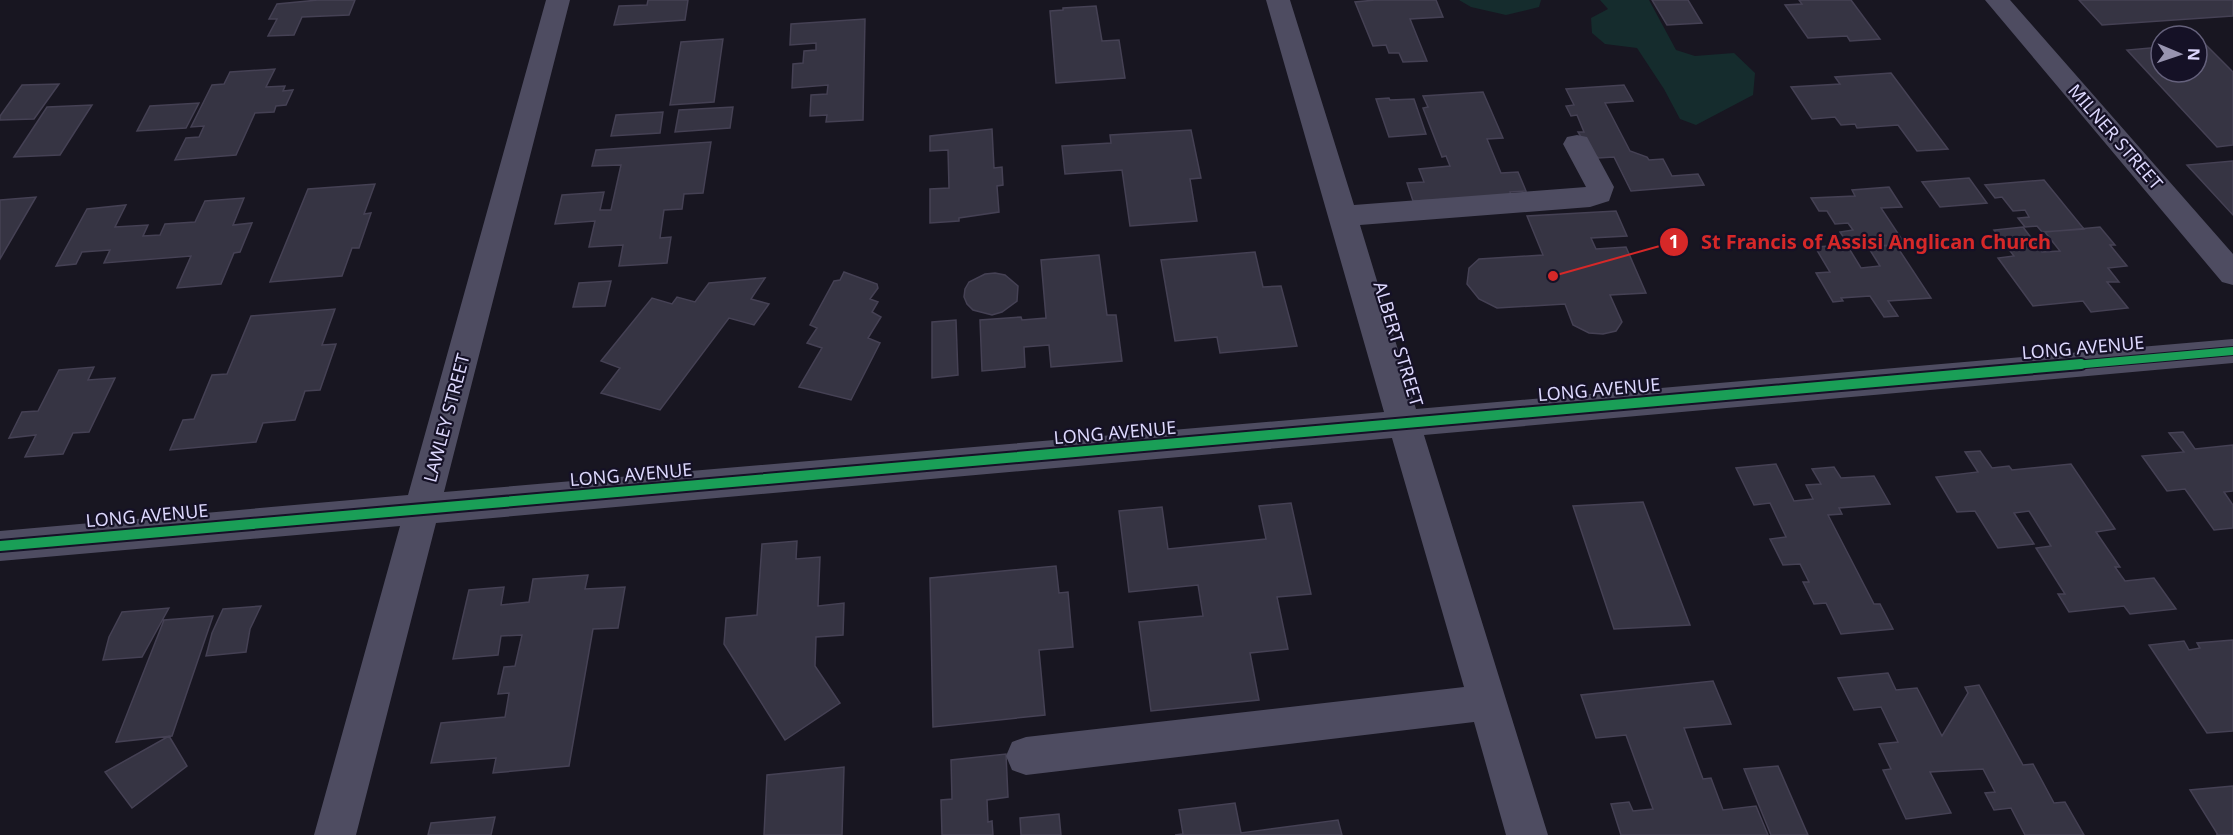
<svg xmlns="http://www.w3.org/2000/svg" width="2233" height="835" font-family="'Noto Sans',sans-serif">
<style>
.green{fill:#152c2d}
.building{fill:#363443;stroke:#454154;stroke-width:1.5}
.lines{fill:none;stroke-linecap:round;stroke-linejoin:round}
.minor{fill:#4e4c61;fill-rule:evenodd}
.cycleway-far1-casing{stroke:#151126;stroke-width:10}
.cycleway-casing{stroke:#151126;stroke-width:14}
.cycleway-far1{stroke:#1a9f57;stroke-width:8}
.cycleway{stroke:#1a9f57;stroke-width:10}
.labels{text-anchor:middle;stroke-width:4.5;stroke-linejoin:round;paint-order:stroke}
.street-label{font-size:18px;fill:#ddd8fd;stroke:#151126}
.leader{fill:none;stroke:#d62828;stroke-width:2}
.callout-dot{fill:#d62828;stroke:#151126;stroke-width:2}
.mark-label{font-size:18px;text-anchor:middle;font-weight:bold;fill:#fff}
.callout-label{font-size:20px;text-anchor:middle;font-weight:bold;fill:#d62828;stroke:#151126;stroke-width:4.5;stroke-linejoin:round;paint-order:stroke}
</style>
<rect width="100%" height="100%" fill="#181621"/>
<!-- green -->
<path class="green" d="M1459,0H1541L1539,7L1506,15L1471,7Z
M1600,0H1649L1676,50L1695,56L1734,53L1755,73L1753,95L1696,125L1680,119L1664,89L1637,48L1605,44L1592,33L1591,18L1608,9Z"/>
<!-- building -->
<path class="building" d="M318,0H355L349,15L302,17L294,35L268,36L277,19H269L277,4Z
M648,0H688L685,20L614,25L619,6L647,5Z
M1375,0H1436L1443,17L1410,19L1427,61L1403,62L1399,53H1389L1386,45L1373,46L1355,2Z
M1652,0H1688L1702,23L1667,25Z
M1799,0H1851L1880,39L1850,41L1847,36L1808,38L1785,5L1802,4Z
M2079,0H2233V16L2102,25Z
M1096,6L1102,41L1119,40L1125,78L1056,83L1050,11L1063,10V8Z
M865,19L863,120L826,122L827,115L810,116L811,95L827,94L828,85L792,88L793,64L803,63L804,51L816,50V43L790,45L791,24Z
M723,39L714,102L670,105L681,42Z
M2205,44L2233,72V145L2217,147L2127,50L2161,47V72H2197V45Z
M275,69L266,87L285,86L283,91L293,90L286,105L276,106L274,112L255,113L236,155L175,160L186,138L199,137L204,126L191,127L212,85L224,84L230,72Z
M1891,73L1948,149L1917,151L1898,125L1857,128L1855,124L1841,125L1835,117L1812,119L1791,87L1840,84L1835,77Z
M59,84L34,119L0,120V116L22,85Z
M1624,85L1633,101L1605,103L1630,151L1647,157L1649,160L1663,159L1672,176L1698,174L1704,185L1631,191L1614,157L1598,158L1584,142L1578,132H1584L1577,115L1571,116L1566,106L1574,105L1566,89Z
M1483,92L1503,138L1487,139L1501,173L1518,172L1526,191L1510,192L1511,196L1413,201L1407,183L1424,182L1419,169L1450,166L1446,156L1442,157L1423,108L1428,107L1423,96Z
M1389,98L1390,100L1414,99L1426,134L1389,137L1376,99Z
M199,103L186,128L137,131L150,106Z
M92,105L60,155L14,157L47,107Z
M733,107L730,128L675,132L679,110Z
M663,112L660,133L611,136L616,115Z
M992,129L994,168L1002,167L1003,185L997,186L999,212L959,218V221L930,223V189L949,188L948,150L930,151V136Z
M1191,130L1201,178L1190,179L1197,221L1130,226L1122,170L1065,174L1062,146L1111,143L1110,135Z
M711,142L703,193L684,194L682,209L664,210L660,238L671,237L667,263L619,266L623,245L589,247L595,221L555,224L562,195L604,192L600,210H611L621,165L592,166L596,150Z
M2233,161V215L2187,165Z
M1969,178L1987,203L1940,207L1922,182Z
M2044,180L2084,229L2042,232L2037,226L2025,227L2018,218L2029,217L2025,210L2013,211L2002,197L1995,198L1985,185Z
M375,184L364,214L371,213L359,248H352L342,276L270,282L308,189Z
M1889,187L1902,207L1881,208L1905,244L1863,247L1859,240L1846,241L1840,232L1853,230L1848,223L1835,224L1827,211H1819L1811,198L1855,196L1852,190Z
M36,197L0,259V200Z
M244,198L233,225L252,223L240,252L234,253L221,284L177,288L191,256L104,263L110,250L82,252L76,264L56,266L87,209L126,205L115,227L148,225L143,236L160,235L165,224L195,222L205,201Z
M1616,211L1627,236L1591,238L1596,249L1626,247L1646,293L1610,295L1622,322L1616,331L1603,334L1589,333L1573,325L1565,304L1497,308L1479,299L1467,284L1469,268L1479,259L1543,255L1527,216Z
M2023,227L2042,252L2060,251L2045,232L2100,227L2115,245H2110L2127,266L2108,268L2119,282H2107L2128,308L2091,312L2083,301L2033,306L1998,258L2014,256L1994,230Z
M1847,245L1861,268L1880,266L1868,247L1896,245L1931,298L1888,301L1898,316L1884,317L1870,296L1841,298L1843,301L1833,302L1816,273L1830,272L1815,247Z
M1255,252L1263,287L1281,286L1297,346L1220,353L1217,337L1175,341L1161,260Z
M1099,255L1107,315H1116L1122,361L1051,367L1049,345L1024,347L1025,367L982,371L980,320L1021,317L1022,320L1046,318L1041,260Z
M844,272L877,284L878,288L870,299L878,302L872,312L881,317L868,338L880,343L851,400L799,387L822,348L807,343L817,328L810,325L834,281L840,280Z
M995,273L1005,275L1018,286L1017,301L1002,312L992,315L973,310L967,304L964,297L965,289L969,282L985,274Z
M765,278L751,299L769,304L754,325L729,318L660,410L601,393L620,368L601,361L652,298L672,304L677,297L695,302L709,283Z
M611,281L605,306L573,307L579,283Z
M335,309L322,345L336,344L320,390L305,391L295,420L263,423L256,442L170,450L183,420L194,419L212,375L227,374L251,316Z
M956,320L958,375L932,378V322Z
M94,367L88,380L115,378L89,432L73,433L63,454L25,457L36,435L9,438L22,412L38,411L59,370Z
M2183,432L2195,449L2233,445V491L2224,492L2233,505V528L2214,530L2185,489L2167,491L2142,456L2184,452L2169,433Z
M1980,451L1992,468L2009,466L2012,470L2071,464L2115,529L2096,532L2120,567H2115L2125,581L2154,578L2176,609L2130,614L2124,606L2069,612L2058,594H2065L2036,548L2051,546L2029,511L2014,513L2034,544L1998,548L1975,511L1957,512L1936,477L1978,472L1965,452Z
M1776,464L1794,501L1813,499L1806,485L1821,484L1812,469L1834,467L1841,478L1874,476L1890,504L1839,508L1842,514L1828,515L1874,604H1880L1893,629L1841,634L1826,603L1814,604L1803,582H1809L1800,564L1783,565L1770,539L1786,537L1770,503L1754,505L1736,468Z
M1643,502L1690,625L1614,629L1573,506Z
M1291,503L1311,594L1277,597L1288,649L1250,653L1259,700L1151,711L1139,622L1203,616L1198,585L1129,592L1119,511L1162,507L1168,549L1266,539L1259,506Z
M797,541L796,559L820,557L818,606L844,603L843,635L816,637L815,666L840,703L785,740L724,644L726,618L757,615L762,544Z
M1056,566L1059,593L1068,592L1073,647L1039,650L1045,715L933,727L930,578Z
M588,575L585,589L625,587L618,628L593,629L569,766L493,773L496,758L431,763L441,723L505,717L509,693L498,694L504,667L515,666L522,635L501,636L498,655L453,659L469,590L504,587L501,605L529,602L533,579Z
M261,606L250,629L246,652L206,656L212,633L223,609Z
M169,608L142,657L103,660L109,637L122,612Z
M213,616L172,736L116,742L164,620Z
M2233,640V731L2207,733L2149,645L2184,641L2189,650L2200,648L2197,643Z
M1888,673L1896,690L1917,688L1942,736L1968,693L1965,687L1979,685L2023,765L2033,764L2054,803L2065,802L2084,835H2025L2011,808L1994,810L1985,793L1995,792L1983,769L1930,772L1951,813L1906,819L1883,770L1891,769L1879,744L1898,742L1881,707L1854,710L1838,678Z
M1713,681L1731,724L1684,728L1703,779L1711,778L1723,810L1756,806L1768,835H1621L1611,804L1629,802L1633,811L1653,809L1626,735L1596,738L1581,695Z
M169,736L187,766L132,808L105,772Z
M1006,754L1008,797L987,800L988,822L992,821L993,835H942L941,800L952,799L951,760Z
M1778,766L1808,835H1771L1744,769Z
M844,767L842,835H764L767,775Z
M2233,786V835H2216H2218L2190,790Z
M1235,803L1241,833L1338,820L1342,835H1175L1183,834L1179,810Z
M1059,814L1061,835H1021L1020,818Z
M495,817L491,835H428L431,823Z"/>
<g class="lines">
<!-- minor -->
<path class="minor" d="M546,0H570L444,492L1384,412L1266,0H1290L1354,205L1586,187L1563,144L1567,137L1577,135L1587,137L1614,187L1609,201L1590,207L1360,225L1416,409L2233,339V363L1424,435L1548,835H1506L1474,722L1026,775L1012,770L1006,756L1012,742L1026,737L1464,687L1392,438L436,523L356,835H314L400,526L0,561V531L408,495Z
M1985,0H2010L2233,254V285L2222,282Z"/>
<defs>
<path id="cycleway-far1" d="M2063,366L2233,351"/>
<path id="cycleway" d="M0,546L2081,364"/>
</defs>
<!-- cycleway-far1 casing -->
<use href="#cycleway-far1" class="cycleway-far1-casing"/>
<!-- cycleway casing -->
<use href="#cycleway" class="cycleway-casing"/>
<!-- cycleway-far1 -->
<use href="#cycleway-far1" class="cycleway-far1"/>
<!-- cycleway -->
<use href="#cycleway" class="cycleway"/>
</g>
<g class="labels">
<!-- street labels -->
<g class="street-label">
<text transform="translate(2115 137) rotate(49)" y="6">MILNER STREET</text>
<text transform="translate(1398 344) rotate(73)" y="6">ALBERT STREET</text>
<text transform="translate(2083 348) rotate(-5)" y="6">LONG AVENUE</text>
<text transform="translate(1599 390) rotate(-5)" y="6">LONG AVENUE</text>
<text transform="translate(447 418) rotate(-75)" y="6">LAWLEY STREET</text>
<text transform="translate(1115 433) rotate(-5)" y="6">LONG AVENUE</text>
<text transform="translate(631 475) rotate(-5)" y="6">LONG AVENUE</text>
<text transform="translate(147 516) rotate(-5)" y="6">LONG AVENUE</text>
</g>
</g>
<!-- callouts -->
<path class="leader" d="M1553 276L1674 242"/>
<g class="callout-dot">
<circle cx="1553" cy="276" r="6"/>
<circle cx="1674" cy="242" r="15"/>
</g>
<g class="mark-label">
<text x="1674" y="248">1</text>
</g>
<g class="callout-label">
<text x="1876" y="249">St Francis of Assisi Anglican Church</text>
</g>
<!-- north arrow -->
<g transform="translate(2179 54) rotate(92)"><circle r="28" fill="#151126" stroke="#65617c" stroke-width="1.5"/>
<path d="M0-4.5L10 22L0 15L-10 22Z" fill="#9894b0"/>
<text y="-9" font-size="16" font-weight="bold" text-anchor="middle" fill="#ddd8fd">N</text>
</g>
</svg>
